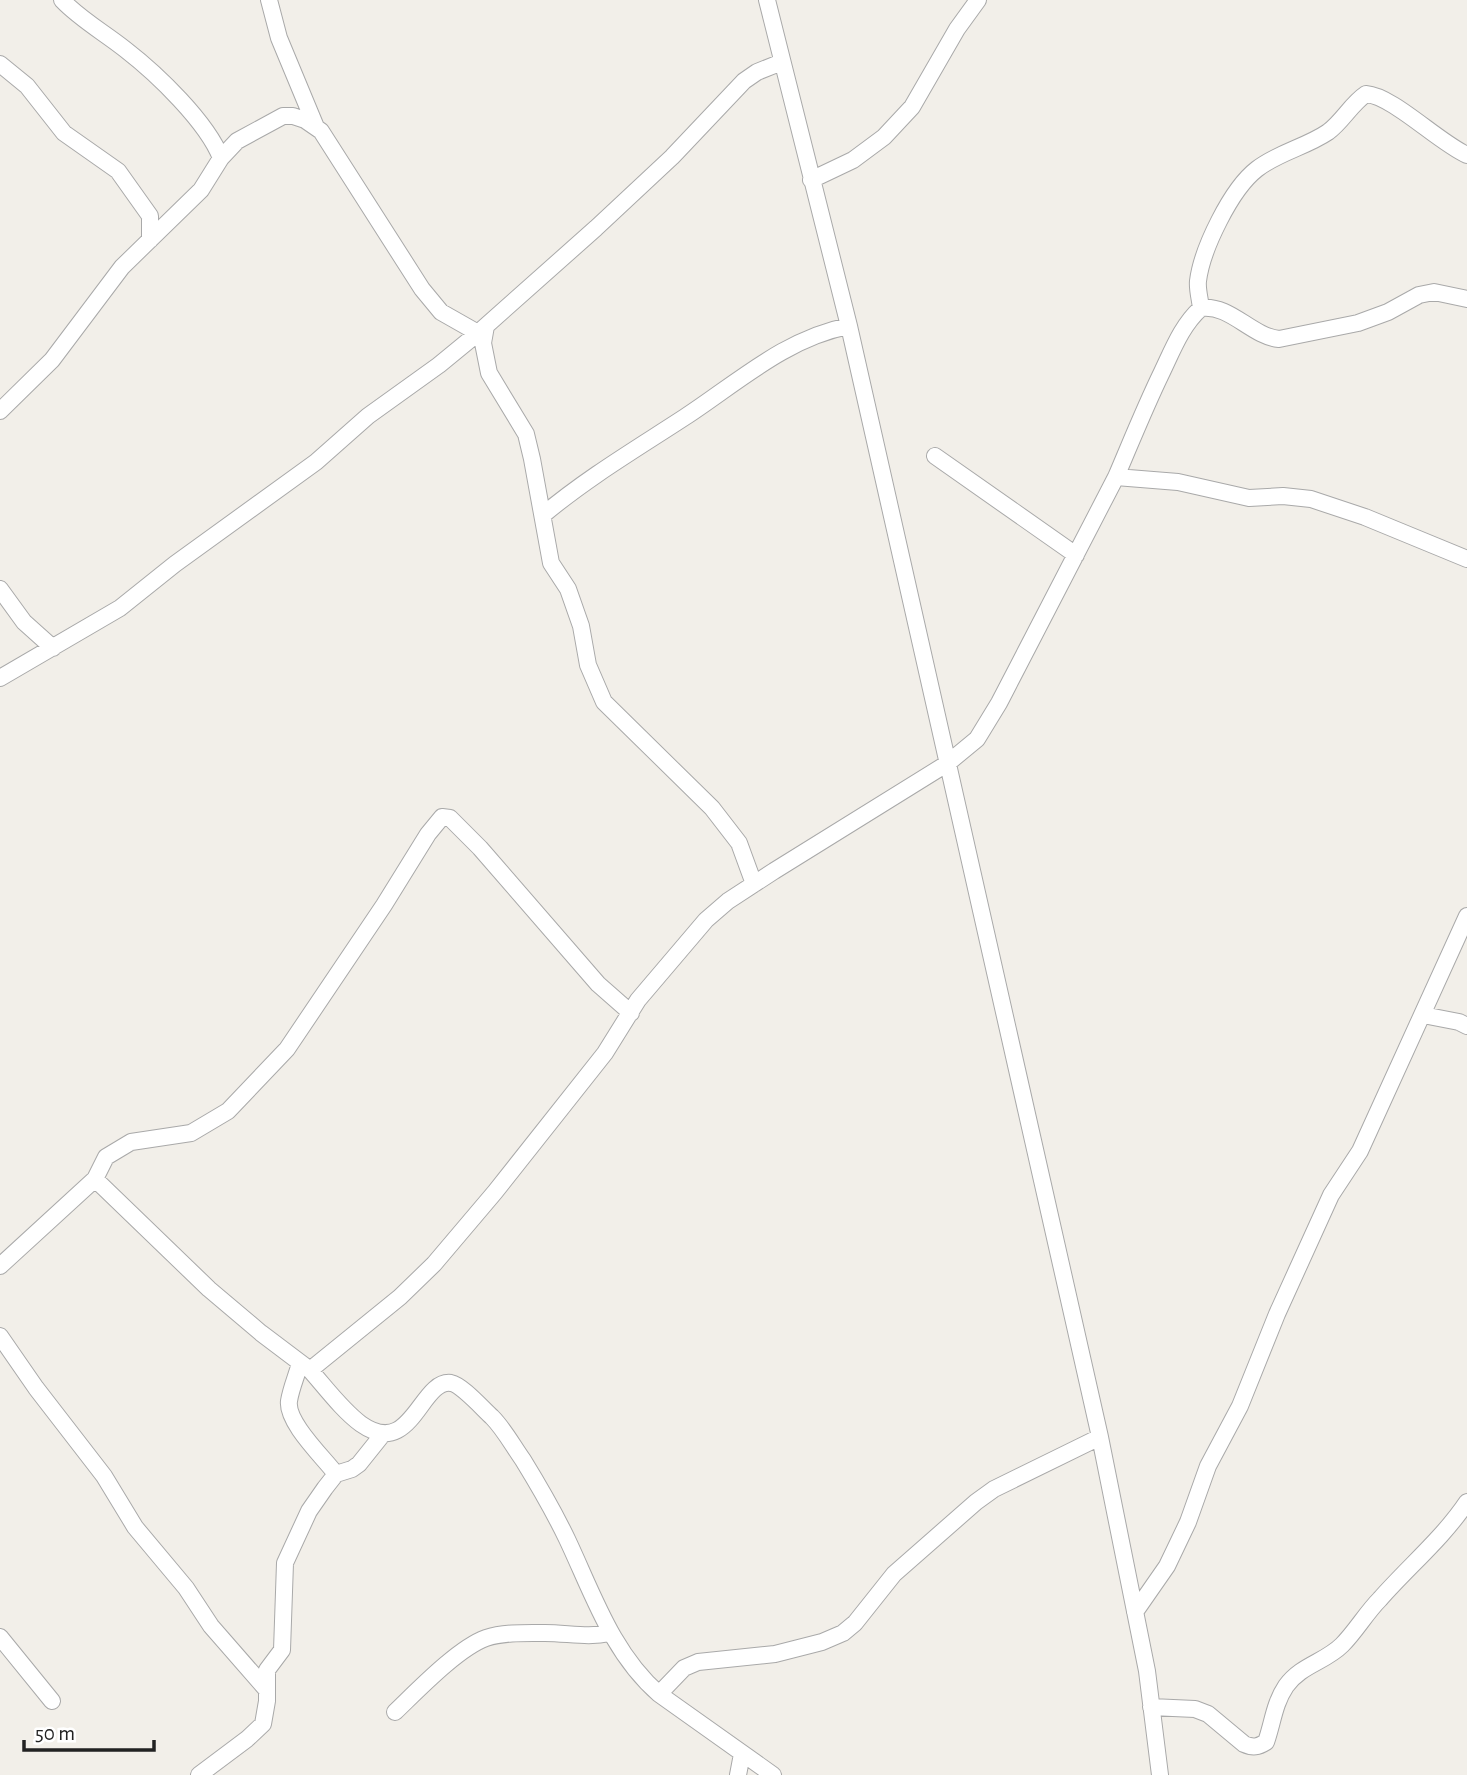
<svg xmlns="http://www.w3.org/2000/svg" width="1467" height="1775" font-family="'Alegreya Sans',sans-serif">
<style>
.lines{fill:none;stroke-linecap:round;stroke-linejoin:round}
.minor-casing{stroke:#a9a9a9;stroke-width:18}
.minor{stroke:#fff;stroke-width:16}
</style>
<rect width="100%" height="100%" fill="#f2efe9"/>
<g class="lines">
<defs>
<path id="minor" d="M62,0C81,20 105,33 126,50C157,74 207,122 221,158
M269,0L279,38L316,127
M767,0L849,326L1100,1437L1147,1671L1160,1775
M0,64L27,86L64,133L118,171L150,216V240
M811,180L853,160L884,137L912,107L957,29L978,0
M1201,308C1200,299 1197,289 1198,281C1202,249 1231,189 1257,169C1279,152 1306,147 1328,132C1343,121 1351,104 1366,94C1393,96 1438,142 1467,155
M486,326L483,343L489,373L526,434L532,459L551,563L568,589L581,626L588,665L604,702L712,808L739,843L754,884
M0,411L52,360L122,267L201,190L221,158L237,141L283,116H293L305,120L321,131L422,289L441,312L478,333
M935,456L1076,555
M1116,477C1131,442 1145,407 1162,372C1173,349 1182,325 1201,308C1230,304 1251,336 1279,339L1358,323L1388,312L1419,295L1434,292L1467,299
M543,515C587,478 636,449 685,417C737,383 786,338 849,326
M0,589L24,622L53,648
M0,678L120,608L175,564L316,462L368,416L439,365L478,333L596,228L672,157L744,81L757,72L782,62
M1423,1015L1459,1022L1467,1026
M95,1179L209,1289L261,1333L310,1370
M0,1266L95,1179L106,1157L131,1142L191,1133L228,1111L287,1049L384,905L428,834L442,817L450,818L480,848L598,984L631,1013
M0,1336L36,1388L104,1476L135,1527L186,1588L211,1626L266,1689
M300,1363C297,1375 291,1388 289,1401C286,1422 323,1457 336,1474
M1135,1612L1167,1566L1188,1522L1208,1466L1240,1406L1277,1314L1331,1195L1360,1151L1467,916
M0,1637L52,1701
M659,1694L684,1668L698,1662L775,1654L822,1642L843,1633L855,1623L894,1574L976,1502L994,1489L1100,1437
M1151,1707L1195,1709L1208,1714L1244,1744C1253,1748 1258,1747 1266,1742C1273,1722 1274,1704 1286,1686C1301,1665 1325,1662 1342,1645C1356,1631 1366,1613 1380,1599C1409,1566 1442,1539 1467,1502
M395,1712C417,1691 458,1648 486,1638C504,1632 527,1633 545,1633C568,1633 588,1638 610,1633
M199,1775L247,1739L263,1724L267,1701V1670L282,1650L285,1563L309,1511L325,1488L336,1474L352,1469L359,1464L383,1434
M738,1775L742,1754
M773,1775L659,1694C612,1653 593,1594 567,1539C554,1512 539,1486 523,1460C513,1446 504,1429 492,1417C483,1409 462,1385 451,1383C420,1379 412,1460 361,1424C342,1410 326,1388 310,1370L400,1297L434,1264L495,1192L605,1053L638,1000L706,920L728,901L774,871L948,763L977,739L999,703L1116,477L1178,482L1249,498L1283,496L1311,499L1365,517L1467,559"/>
</defs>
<!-- minor casing -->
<use href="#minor" class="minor-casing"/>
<!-- minor -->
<use href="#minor" class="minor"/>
</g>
<!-- scale -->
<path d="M24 1740v10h130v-10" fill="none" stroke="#222222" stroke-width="3.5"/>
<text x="35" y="1740" font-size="21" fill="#222222" stroke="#ffffff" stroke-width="5" paint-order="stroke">50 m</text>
</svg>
